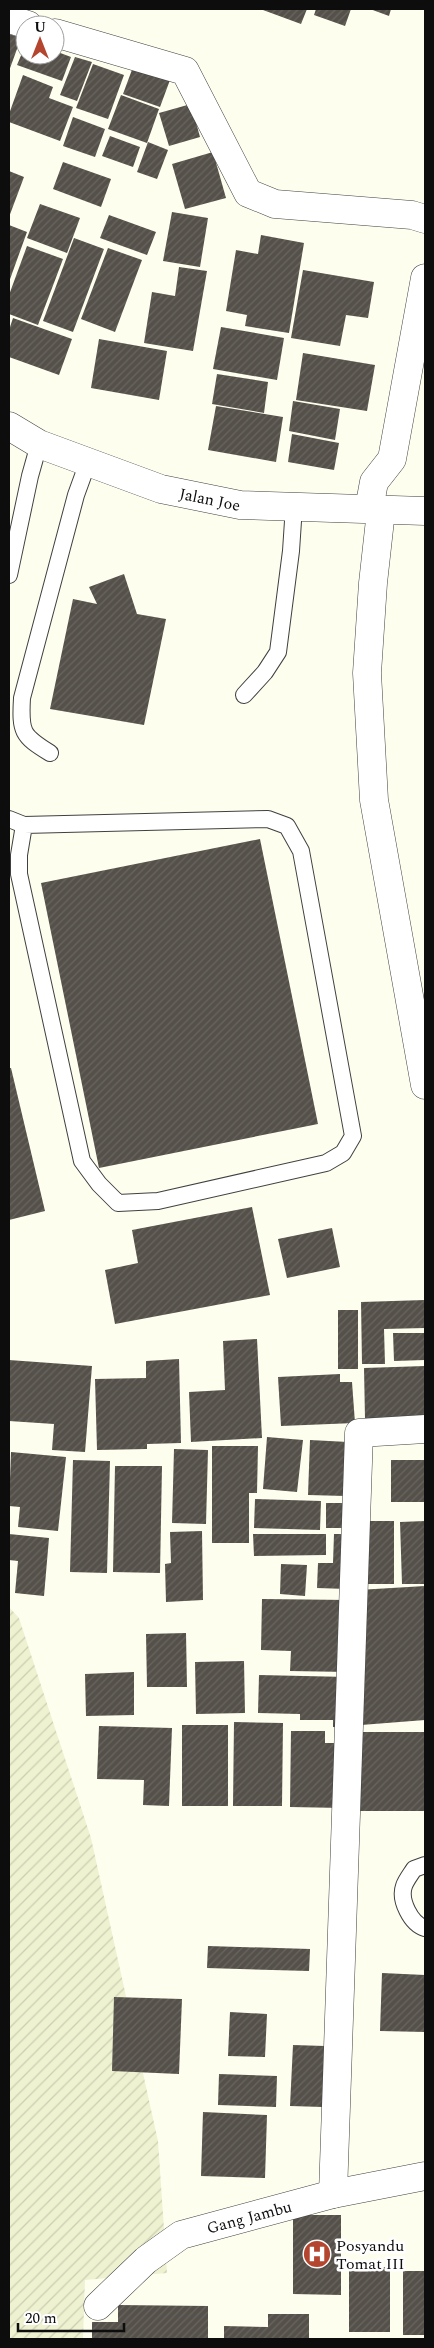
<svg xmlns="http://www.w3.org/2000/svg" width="434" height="2348" font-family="Spectral,serif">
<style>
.farmland{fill:url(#farmland-furrows)}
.building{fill:url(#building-hatch)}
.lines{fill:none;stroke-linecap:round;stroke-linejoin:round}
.service-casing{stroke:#404040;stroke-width:18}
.minor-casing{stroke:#404040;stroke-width:29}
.tertiary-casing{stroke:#404040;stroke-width:29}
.service{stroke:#fff;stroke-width:16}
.minor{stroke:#fff;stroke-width:28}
.tertiary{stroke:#fff;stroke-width:28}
.labels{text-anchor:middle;stroke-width:5;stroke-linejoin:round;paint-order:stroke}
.street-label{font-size:16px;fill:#0d0d0d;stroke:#fff}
.poi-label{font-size:16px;fill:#0d0d0d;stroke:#fff;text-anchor:start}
</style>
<defs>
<pattern id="farmland-furrows" width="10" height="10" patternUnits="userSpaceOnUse" patternTransform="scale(1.25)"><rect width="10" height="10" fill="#eef2d0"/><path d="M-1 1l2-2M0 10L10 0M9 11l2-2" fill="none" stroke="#cbceb1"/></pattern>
<pattern id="building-hatch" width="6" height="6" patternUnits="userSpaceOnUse" patternTransform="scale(1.25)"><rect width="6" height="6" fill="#55514a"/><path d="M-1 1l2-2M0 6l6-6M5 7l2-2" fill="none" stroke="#686560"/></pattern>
</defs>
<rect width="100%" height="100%" fill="#fefeef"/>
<!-- farmland -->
<path class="farmland" d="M9,1607L19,1618L91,1838L158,2141L167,2273L85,2280L83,2339H9Z"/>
<!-- building -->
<path class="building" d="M263,9H307L301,24L263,10Z
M316,9H351L345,26L314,15Z
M370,9H391L389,16Z
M9,34L21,38L9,71Z
M25,46V55H55V51L71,57L62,81L17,65Z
M75,57L92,62L77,101L60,95Z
M93,64L124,75L108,119L76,108Z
M133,67L170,80L160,107L123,94Z
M23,75L53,87L49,98L73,107L60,141L9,122V114Z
M121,95L159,109L147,143L108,129Z
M191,104L200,137L169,146L159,113Z
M73,117L105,129L95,157L63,146Z
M110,136L140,147L133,167L102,156Z
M148,142L168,150L157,179L137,172Z
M213,152L226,198L185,209L172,164Z
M63,162L111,179L101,207L53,189Z
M9,171L24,177L9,217Z
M40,204L80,218L67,253L27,238Z
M172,212L208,218L200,267L163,261Z
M109,215L156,232L147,255L100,238Z
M9,225L27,232L9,282Z
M261,235L304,243L289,333L245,326L247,315L226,311L236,250L258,254Z
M74,238L104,249L73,332L43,321Z
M27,246L63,259L38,325L9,314V295Z
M108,248L142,260L115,332L81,319Z
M179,267L207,271L193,351L144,343L152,292L175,296Z
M303,270L374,282L368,318L346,315L340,346L291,338Z
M13,318L72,339L59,375L9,357V330Z
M221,327L284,338L277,380L213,369Z
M99,339L167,351L159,400L91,388Z
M303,353L375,365L367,411L296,400Z
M217,374L268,382L264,413L212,404Z
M293,401L340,409L335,440L289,431Z
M216,406L283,417L276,462L208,450Z
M292,434L339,443L334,470L288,462Z
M124,574L137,614L166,619L144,725L50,709L73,599L97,604L89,587Z
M260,839L318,1124L99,1168L41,883Z
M9,1068H11L45,1211L9,1220Z
M252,1207L270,1295L115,1324L105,1270L138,1263L132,1230Z
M332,1228L340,1267L287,1278L278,1239Z
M425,1300V1328L384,1329L385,1364H362L361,1302Z
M338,1310H358V1369H338Z
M393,1333H425V1360L394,1361Z
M257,1339L262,1438L191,1442L189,1392L225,1390L223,1341Z
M179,1359L181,1443L147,1444V1449L97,1450L95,1379L146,1378V1361Z
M9,1360L92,1366L85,1452L52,1450L54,1424L9,1421Z
M425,1366V1417L365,1419L364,1368Z
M340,1374V1382H352L355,1423L281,1426L278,1377Z
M267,1437L303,1440L297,1492L263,1489Z
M310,1440L348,1442L345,1496L308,1495Z
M212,1446H258L257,1493H249V1543H212Z
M174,1449L208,1450L206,1524L172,1523Z
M11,1452L66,1457L58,1531L18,1527L20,1507L9,1506Z
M73,1460L110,1461L107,1573L70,1572Z
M391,1460H425V1502H391Z
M115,1466H162L160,1573L113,1572Z
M255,1499L321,1501L320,1530L254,1528Z
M326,1503H351V1528H326Z
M357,1521H394V1584H357Z
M425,1521V1584H402L400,1522Z
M202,1531L203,1600L166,1602L165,1564L171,1563L170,1532Z
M9,1534L49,1538L44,1596L15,1593L18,1561L9,1560Z
M253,1534H326V1555L254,1556Z
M334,1534H348L347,1589L317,1588L318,1563H333Z
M281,1564L307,1565L305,1596L280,1594Z
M425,1586V1720L361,1725L358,1590Z
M262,1599L349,1600L348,1672L290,1671L291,1651L261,1650Z
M186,1633L187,1687H147L146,1634Z
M244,1661L245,1713L196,1714L195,1662Z
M134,1672V1715L86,1716L85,1674Z
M259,1675L348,1677L347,1728L333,1727V1720H300V1714L258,1713Z
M234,1722L283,1723L282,1806H233Z
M182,1725H228V1806H182Z
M99,1726L172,1728L169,1806L143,1805L144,1780L97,1779Z
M291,1731H325V1743H344L343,1808L290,1807Z
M352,1732H425V1811H352Z
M208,1946L310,1949L309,1971L207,1968Z
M382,1973L425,1975V2032L380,2031Z
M114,1997L182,1999L179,2074L112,2071Z
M230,2012L267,2014L265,2057L228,2056Z
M293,2045L325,2046L323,2107L290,2106Z
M219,2074L277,2076L276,2107L218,2105Z
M203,2112L267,2115L265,2178L201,2176Z
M293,2215H341V2295L293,2294Z
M349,2267H390V2332H349Z
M403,2271H425V2335H403Z
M118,2305L208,2306V2339H92V2322H118Z
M268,2314H309V2339H224V2326L268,2327Z"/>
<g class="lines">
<defs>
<path id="service" d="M9,575L30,476L39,444
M244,695L265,672L278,652L291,551L294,506
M50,753C22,736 20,732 22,698L76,495L88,462
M9,819L24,825L268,819L287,826L301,851L353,1136L343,1153L326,1163L158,1201L118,1203L99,1184L82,1161L19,874V855L24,825
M425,1865L414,1869C411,1874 406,1880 404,1886C399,1900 411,1924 425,1928"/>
<g id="minor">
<path d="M9,19L28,25"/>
<path d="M55,33L185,71L248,193L275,204L412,215L425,219"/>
<path d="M369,509L374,482L392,459L425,278"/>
<path d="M381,511L373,583L367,673L374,800L425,1085"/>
<path d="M333,2194L359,1433L425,1429"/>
<path id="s1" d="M98,2306L146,2260L181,2235L333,2194L425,2176"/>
</g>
<g id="tertiary">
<path id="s2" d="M9,426L39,444L161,489L240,505L425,511"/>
</g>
</defs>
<!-- service casing -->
<use href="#service" class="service-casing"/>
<!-- minor casing -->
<use href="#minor" class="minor-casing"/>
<!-- tertiary casing -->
<use href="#tertiary" class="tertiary-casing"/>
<!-- service -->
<use href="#service" class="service"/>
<!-- minor -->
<use href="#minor" class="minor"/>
<!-- tertiary -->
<use href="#tertiary" class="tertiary"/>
</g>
<!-- icons -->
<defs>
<symbol id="hospital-disc" viewBox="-11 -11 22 22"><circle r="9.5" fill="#b4452e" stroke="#fff"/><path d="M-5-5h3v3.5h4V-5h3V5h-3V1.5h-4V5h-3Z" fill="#fff"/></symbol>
</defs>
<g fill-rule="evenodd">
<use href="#hospital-disc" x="301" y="2238" width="32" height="32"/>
</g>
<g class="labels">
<!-- street labels -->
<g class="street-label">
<text dy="6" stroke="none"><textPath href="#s2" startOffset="215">Jalan Joe</textPath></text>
<text dy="6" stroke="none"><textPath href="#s1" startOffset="180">Gang Jambu</textPath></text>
</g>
<!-- poi labels -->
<g class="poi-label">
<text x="336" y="2251">Posyandu<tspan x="336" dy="18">Tomat III</tspan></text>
</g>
</g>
<!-- border -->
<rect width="434" height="2348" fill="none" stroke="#0d0d0d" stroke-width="20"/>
<!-- north arrow -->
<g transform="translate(40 40)"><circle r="24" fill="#ffffff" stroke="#9e9e9e"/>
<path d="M0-4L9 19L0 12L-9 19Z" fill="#b4452e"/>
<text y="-8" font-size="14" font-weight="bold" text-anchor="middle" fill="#0d0d0d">U</text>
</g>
<!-- scale -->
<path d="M18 2323v8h106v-8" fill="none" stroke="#0d0d0d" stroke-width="2.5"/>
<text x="25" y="2323" font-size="15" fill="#0d0d0d" stroke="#ffffff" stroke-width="4" paint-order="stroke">20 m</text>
</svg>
